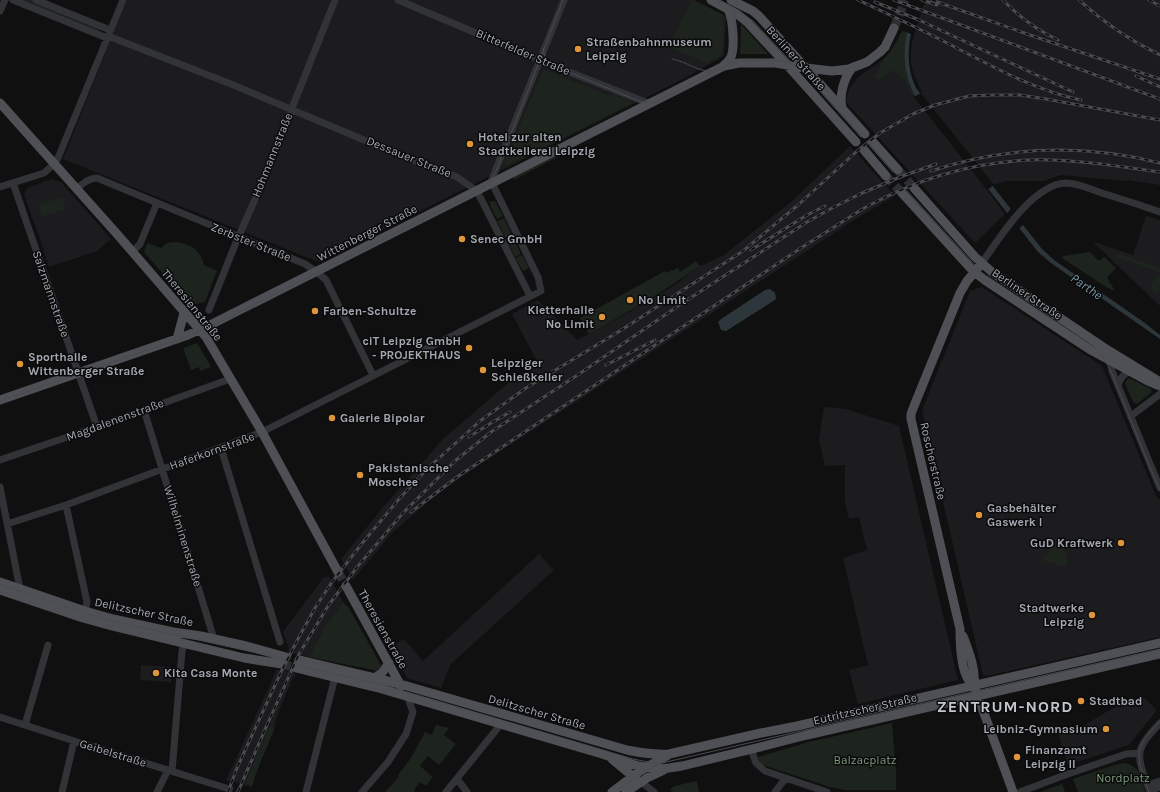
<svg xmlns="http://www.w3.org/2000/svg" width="1160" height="792" font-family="Karla,sans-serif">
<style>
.built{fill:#1c1c1e}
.green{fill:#1d231d}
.water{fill:#2d363a}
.pier{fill:#101011}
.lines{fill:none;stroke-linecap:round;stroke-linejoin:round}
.minor-tunnel{stroke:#2d2e31;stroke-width:7;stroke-dasharray:7 3.5;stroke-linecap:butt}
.major-tunnel{stroke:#2d2e31;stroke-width:9;stroke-dasharray:9 4.5;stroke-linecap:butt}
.minor{stroke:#313336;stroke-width:7}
.major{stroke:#4e5055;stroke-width:9}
.tram{stroke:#494b4f;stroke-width:1}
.rail-casing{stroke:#494b4f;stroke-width:3}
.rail{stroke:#0b0b0c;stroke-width:1.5;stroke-dasharray:4.5;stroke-linecap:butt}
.poi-dot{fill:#df963a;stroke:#0b0b0c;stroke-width:1.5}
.labels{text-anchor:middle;stroke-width:3;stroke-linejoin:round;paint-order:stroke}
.poi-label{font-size:12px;font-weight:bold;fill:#a3a8b1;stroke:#0b0b0c;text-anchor:start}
.street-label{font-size:12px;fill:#a3a8b1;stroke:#0b0b0c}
.park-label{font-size:12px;fill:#7d9a7b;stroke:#0b0b0c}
.water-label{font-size:13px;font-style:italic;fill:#7c99a9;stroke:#0b0b0c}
.district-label{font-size:16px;font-weight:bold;letter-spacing:1px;fill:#c3c7cd;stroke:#0b0b0c}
</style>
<rect width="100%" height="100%" fill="#101011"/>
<!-- built -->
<path class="built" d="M127,0H695L726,16L724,56L685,78L450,196L320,261H316L63,159L114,31Z
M925,0H1160V185L1128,180L1125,181L1061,175L1044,181H1006L995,184L987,190L1005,214L975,243L846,102L849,89L858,77L883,60L890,52L897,41L902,31V42L908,86L914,97L922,92L914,75L911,64V54L912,42Z
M850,146L895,196L854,220L458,479L427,503L392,533L353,580L341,559L384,506L443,439L508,383L538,363L512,314L538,300L577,340L589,334L624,315L673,286L700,266L724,255L791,202Z
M52,179L61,182L111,239L97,251L49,267L40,239L24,195L26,189L32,186Z
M1146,216L1160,220V306L1094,243V242L1133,255Z
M982,287L1102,366L1157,498L1160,500V637L987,676L983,675L922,410L970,291Z
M824,407L846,409L899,426L958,680L858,704L849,670L868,665L843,558L867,550L859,517L849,519L845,502V465L825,466L819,439Z
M539,554L554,570L451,664L441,688L407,678L389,647L404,639L423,661Z
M329,576L343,602L324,628L309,657L287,652L289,648L283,632L323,578Z
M141,665L172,667L171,682L140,680Z
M280,669L294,672V674L297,675L293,678L280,708L275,723L274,730L256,773L252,787L226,780L270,685L276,670H279Z
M1144,698L1157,710L1129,745L1068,765L1058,733L1083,726L1118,705Z"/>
<!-- green -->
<path class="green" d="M17,0H33L99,28V31Z
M692,0L724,15L722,55L708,63L668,47Z
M741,24L768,54H740Z
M902,31L907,32C902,55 904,75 915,96L914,97L910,91L905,79H903L898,73L897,74L894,71H890L879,80L875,77L883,60L890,52L897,41Z
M545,70L608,95L614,94L630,101L632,103L506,166L505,163V160L542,72Z
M573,148V149L514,180L513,177Z
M62,197L66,209L42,217L38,205Z
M492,201H495L503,216L497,219L490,205V202Z
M504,218L521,254L515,257L497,221Z
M175,242C189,243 201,250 204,265L217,271L205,302L190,305L144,252L147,243L161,248L167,243Z
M1090,252L1099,261L1104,257L1116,268L1107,277L1115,291L1106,287L1062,258L1063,256Z
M1118,253L1160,268V272L1116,257Z
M522,255L529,268L523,271L515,258Z
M696,261L700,266C664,291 627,313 589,334L580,318L665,271L666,273L672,270V271L678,268L680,272Z
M1158,276H1160V289L1156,294L1150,285Z
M197,343L211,367L200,371L199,367L191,370L183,348Z
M1129,378L1151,389L1152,392L1137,404L1133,402L1125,384L1126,381Z
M1063,541L1068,563C1067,566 1065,567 1062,566L1041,560L1046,555L1050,549Z
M343,602L349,608L378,660L381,666L378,671L309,657L324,628Z
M892,723L896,771V790H845L830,787L769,767L760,763L758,757L809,742Z
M436,725L449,728L444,735L456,744L439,765L428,756L420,766L433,777L426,786L420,782L414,790L415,792H385L399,777L398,775L411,758L425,732L432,735Z
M270,726L274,730L256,773L252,786L245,783Z
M1125,763C1141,767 1141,778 1145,792H1078L1073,779L1114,765Z
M697,781L699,792H673L670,790L674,786Z
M1062,784L1065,792H1040Z"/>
<!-- water -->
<path class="water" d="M907,32L911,34C907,52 908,71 916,88L1042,249L1054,260L1145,323L1160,335V339L1051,263L1038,252L915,96C904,75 902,55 907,32Z
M770,289L775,293L776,298L775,300L726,331L721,330L718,322L721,319L765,290Z"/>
<!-- pier -->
<path class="pier" d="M915,0H925L913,35L905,31Z
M921,93L994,185L987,190L914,97Z
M1011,208L1024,224L1018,230L1006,215Z"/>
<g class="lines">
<!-- minor-tunnel -->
<path class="minor-tunnel" d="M226,788L238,792"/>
<!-- major-tunnel -->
<path class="major-tunnel" d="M894,28L905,0
M898,170L914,188
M886,176L902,193
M338,572L346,586
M282,664L296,668"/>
<!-- minor -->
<path class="minor" d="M13,0L107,38
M36,0L110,30
M398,0L554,66L648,103
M0,11L5,0
M108,36L231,84L402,156L457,177L477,191L530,296
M13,183L97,427
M490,184L564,0
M0,187L44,173L54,164L58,158L123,0
M76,189C83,184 88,178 97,178L305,264L318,273L326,280L373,375
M132,252L140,244L157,203
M982,263C999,238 1033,184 1066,183C1078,183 1090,189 1102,193C1121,199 1141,205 1160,212
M209,310L235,245L263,181L335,0
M1109,357C1112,362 1111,366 1112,371L1160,488
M1118,385C1120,378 1123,374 1130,371
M144,410L214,639
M1131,416L1160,394
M221,448L280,642
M0,460L97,427L230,379
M0,487L20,589
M66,505L87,602L85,611
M7,524L66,505L262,432L541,291L538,277L492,183
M0,717L74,741L226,788
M25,725L48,645
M751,749L756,763L765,771L827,792
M172,771L182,651L184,643
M457,779L467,792
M641,782L654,792
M1148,785L1160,781
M1150,791L1160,787
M62,792L74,741
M157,792L168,770
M306,792L335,677
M362,792L388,762L406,734L413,712L407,696
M446,792L501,724
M775,792L785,779
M1020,792L1065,775L1126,754L1140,753
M1150,792C1146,780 1135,758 1142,746C1146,737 1154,730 1160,723"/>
<!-- major -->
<path class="major" d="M711,0L737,14L747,22L787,65L856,142
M731,0L753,11L759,16L865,134
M722,67C726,64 729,61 731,57C735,47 733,18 728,9
M0,103L117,234L206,337L262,432L338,572
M842,108C839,95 844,77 853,67
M873,142L898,170
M864,150L886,176
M914,188L975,257L992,272L1103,347L1157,380
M902,193L974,272L986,281L1089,349L1148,381L1160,386
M177,339L184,313
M0,400L188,335L214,323L724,66L739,63H775L806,68L832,71L849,69L867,62L880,52L885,47L894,28
M0,582L85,611L113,619L173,632L201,636L246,646L286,657
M346,586L401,686
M0,590L83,618L112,626L244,658L282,664
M963,636C969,652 976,669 974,686L1013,792
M299,660L400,684L627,750C641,753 654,755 669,754L761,733L797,726L1160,643
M296,668L382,689L602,754L638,766L660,769L669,768L682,766L764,746L807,735L1160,654
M376,677L382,673L389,663
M974,686C972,684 969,682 968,679C961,668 960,642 960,629L911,419V414L914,406L960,293L967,281L982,263
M612,759L636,779
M612,792L640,771L668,755
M626,792L647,778L664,770"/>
<!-- tram -->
<path class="tram" d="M718,0L735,9L753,21L792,63
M543,48L545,58L552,65L639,101C646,103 651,103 657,101L728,65L736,63
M672,59C686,61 699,73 714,71
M730,62L736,61C755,61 785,56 800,69L861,137
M727,65L733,59L735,50V18L733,12L729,5
M869,145L893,172
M907,191L982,273L1091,345C1102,354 1107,363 1113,376L1149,465L1160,490
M0,401L188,336L216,324L469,196C481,190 490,183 496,171C519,114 541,57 563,0
M0,585L84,613L112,621L285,659
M297,665L383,685L633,759L653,763H662L740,745L1160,649
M615,792L645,771L660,763
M1149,792C1145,779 1135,760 1141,746C1145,737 1153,729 1160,721"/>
<defs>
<path id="rail" d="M858,0C888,14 918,28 947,43C990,65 1033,90 1081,100
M894,0L1160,99
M922,0L937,5
M932,0L1027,34L1160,79
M1003,0C1019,17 1037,30 1058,40
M1079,0C1103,22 1131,41 1160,55
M1149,0L1160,6
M875,2L919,20L1073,92
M1136,76L1160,87
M931,171C1006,146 1084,144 1160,163
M751,250L807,215L825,206
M606,365L655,340
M469,437L491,423L510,412
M411,512L457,477L807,244C827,232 846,219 866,207C923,176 987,158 1052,160C1088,161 1124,167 1160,172
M228,792L237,768L281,672L299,637L315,608L332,582L364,541L399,499L428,468L480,421L526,388L623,329L743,251L798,205L856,152L880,133L913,114L935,105L969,96L992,95H1020L1046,99L1160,120
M238,792L267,725L299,654L328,606L358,566L403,513L455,461L491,432L579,374L678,306L807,222L834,207L860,194L900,177L936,164"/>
</defs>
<!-- rail casing -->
<use href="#rail" class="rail-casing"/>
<!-- rail -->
<use href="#rail" class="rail"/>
</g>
<!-- markers -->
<g class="poi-dot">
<circle cx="578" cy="49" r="4"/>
<circle cx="470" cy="144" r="4"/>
<circle cx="462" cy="239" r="4"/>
<circle cx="630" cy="300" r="4"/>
<circle cx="315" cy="311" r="4"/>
<circle cx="602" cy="317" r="4"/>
<circle cx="469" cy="348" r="4"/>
<circle cx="20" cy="364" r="4"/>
<circle cx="483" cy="370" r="4"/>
<circle cx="332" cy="418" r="4"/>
<circle cx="360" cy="475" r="4"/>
<circle cx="979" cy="515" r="4"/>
<circle cx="1121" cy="543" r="4"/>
<circle cx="1092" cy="615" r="4"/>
<circle cx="156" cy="673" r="4"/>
<circle cx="1081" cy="701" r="4"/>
<circle cx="1106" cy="729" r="4"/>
<circle cx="1017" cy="757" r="4"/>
</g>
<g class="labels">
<!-- poi labels -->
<g class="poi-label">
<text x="586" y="46">Straßenbahnmuseum<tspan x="586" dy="14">Leipzig</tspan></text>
<text x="478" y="141">Hotel zur alten<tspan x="478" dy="14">Stadtkellerei Leipzig</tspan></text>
<text x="470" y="243">Senec GmbH</text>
<text x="638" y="304">No Limit</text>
<text x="594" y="314" text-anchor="end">Kletterhalle<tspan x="594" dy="14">No Limit</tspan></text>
<text x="323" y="315">Farben-Schultze</text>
<text x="461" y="345" text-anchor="end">ciT Leipzig GmbH<tspan x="461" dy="14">- PROJEKTHAUS</tspan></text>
<text x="28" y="361">Sporthalle<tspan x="28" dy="14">Wittenberger Straße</tspan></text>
<text x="491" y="367">Leipziger<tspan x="491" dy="14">Schießkeller</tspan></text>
<text x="340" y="422">Galerie Bipolar</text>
<text x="368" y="472">Pakistanische<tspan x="368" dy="14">Moschee</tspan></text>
<text x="987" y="512">Gasbehälter<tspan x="987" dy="14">Gaswerk I</tspan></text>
<text x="1113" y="547" text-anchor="end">GuD Kraftwerk</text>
<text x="1084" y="612" text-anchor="end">Stadtwerke<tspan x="1084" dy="14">Leipzig</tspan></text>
<text x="164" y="677">Kita Casa Monte</text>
<text x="1089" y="705">Stadtbad</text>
<text x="1098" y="733" text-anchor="end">Leibniz-Gymnasium</text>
<text x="1025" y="754">Finanzamt<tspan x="1025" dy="14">Leipzig II</tspan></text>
</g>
<!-- street labels -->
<g class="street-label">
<text transform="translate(523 52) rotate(23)" y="4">Bitterfelder Straße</text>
<text transform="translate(796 58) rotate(48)" y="4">Berliner Straße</text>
<text transform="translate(272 155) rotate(-68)" y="4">Hohmannstraße</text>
<text transform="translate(409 157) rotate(22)" y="4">Dessauer Straße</text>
<text transform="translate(367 233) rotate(-27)" y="4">Wittenberger Straße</text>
<text transform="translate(251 242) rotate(22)" y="4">Zerbster Straße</text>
<text transform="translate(51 294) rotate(71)" y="4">Salzmannstraße</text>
<text transform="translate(1027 294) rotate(34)" y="4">Berliner Straße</text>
<text transform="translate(192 305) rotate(51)" y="4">Theresienstraße</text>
<text transform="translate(115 420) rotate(-20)" y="4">Magdalenenstraße</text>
<text transform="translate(212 451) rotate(-20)" y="4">Haferkornstraße</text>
<text transform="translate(933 461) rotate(77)" y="4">Roscherstraße</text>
<text transform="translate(183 536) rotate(73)" y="4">Wilhelminenstraße</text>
<text transform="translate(144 612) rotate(12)" y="4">Delitzscher Straße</text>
<text transform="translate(383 629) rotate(61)" y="4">Theresienstraße</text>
<text transform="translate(865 709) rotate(-13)" y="4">Eutritzscher Straße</text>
<text transform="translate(537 712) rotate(16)" y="4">Delitzscher Straße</text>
<text transform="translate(113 753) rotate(17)" y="4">Geibelstraße</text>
</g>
<!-- park labels -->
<g class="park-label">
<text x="865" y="764">Balzacplatz</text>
<text x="1123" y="782">Nordplatz</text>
</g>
<!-- water labels -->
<g class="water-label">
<text transform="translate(1087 286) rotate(35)" y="5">Parthe</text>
</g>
<!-- district labels -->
<g class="district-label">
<text x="1005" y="712">ZENTRUM-NORD</text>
</g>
</g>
</svg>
